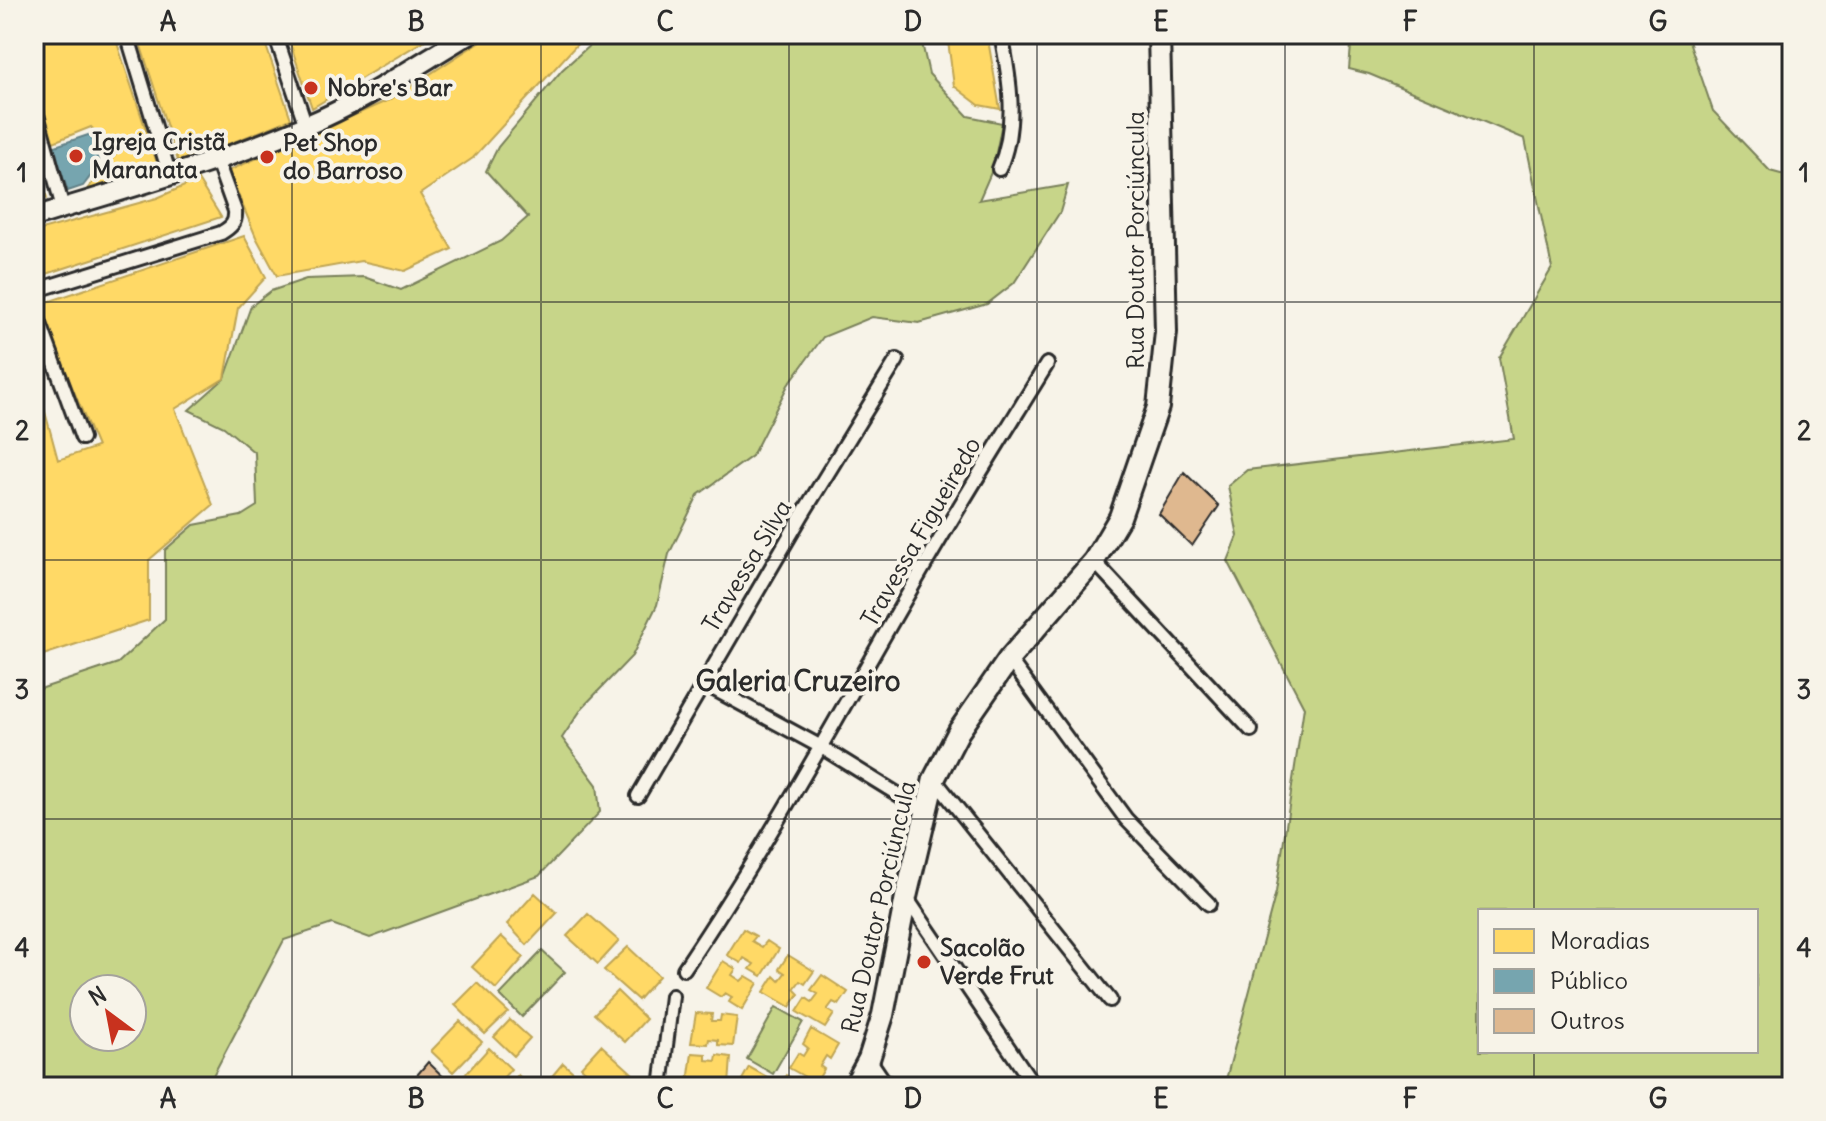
<svg xmlns="http://www.w3.org/2000/svg" width="1826" height="1121" font-family="Delius,sans-serif">
<style>
.green{fill:#c7d589;stroke:#79805a;stroke-width:2;fill-rule:evenodd}
.homes{fill:#ffd966;stroke:#bfa554;stroke-width:2}
.public{fill:#76a5af;stroke:#608087;stroke-width:2}
.building{fill:#dfb88f;stroke:#2b2b2b;stroke-width:2}
.lines{fill:none;stroke-linecap:round;stroke-linejoin:round}
.street-casing{stroke:#2b2b2b;stroke-width:18}
.secondary-casing{stroke:#2b2b2b;stroke-width:24}
.primary-casing{stroke:#2b2b2b;stroke-width:26}
.street{stroke:#f7f3e8;stroke-width:12}
.secondary{stroke:#f7f3e8;stroke-width:18}
.primary{stroke:#f7f3e8;stroke-width:20}
.grid{fill:none;stroke:#2b2b2b;stroke-width:2;stroke-opacity:0.55}
.poi-dot{fill:#c8321e;stroke:#f7f3e8;stroke-width:3}
.labels{text-anchor:middle;stroke-width:8;stroke-linejoin:round;paint-order:stroke}
.poi-label{font-size:24px;font-weight:bold;fill:#2b2b2b;stroke:#f7f3e8;text-anchor:start}
.street-label{font-size:24px;fill:#2b2b2b;stroke:#f7f3e8}
.quarter-label{font-size:28px;font-weight:bold;fill:#2b2b2b;stroke:#f7f3e8}
.neatline{fill:none;stroke:#2b2b2b;stroke-width:3}
.grid-label{font-size:26px;text-anchor:middle;font-weight:bold;fill:#2b2b2b}
</style>
<rect width="100%" height="100%" fill="#f7f3e8"/>
<filter id="ink" filterUnits="userSpaceOnUse"><feTurbulence type="fractalNoise" baseFrequency=".0125" numOctaves="2"/><feDisplacementMap in="SourceGraphic" scale="16" xChannelSelector="R" yChannelSelector="G"/><feConvolveMatrix kernelMatrix="1 2 1 2 8 2 1 2 1" color-interpolation-filters="sRGB"/></filter>
<g filter="url(#ink)">
<!-- green -->
<path class="green" d="M602,34H920L929,74L968,116L1002,123L993,168L979,200L1068,185L1060,212L1014,283L987,304L919,323L872,317L823,337L788,385L752,456L698,495L669,554L657,605L632,656L583,707L562,738L597,785L600,812L539,876L370,938L332,924L284,940L207,1087H34V691L118,663L165,619V550L194,525L241,516L257,506L255,453L224,427L189,410L225,378L251,306L271,291L306,279L364,277L401,290L501,241L528,217L486,171L498,147L562,70ZM84,989H132V1037H84Z
M1352,34H1694L1689,41L1713,111L1770,171L1792,177V1087H1224L1276,892L1304,707L1228,561L1238,536L1228,486L1247,470L1514,439L1499,358L1552,268L1525,139L1369,74L1349,69ZM1480,911H1756V1051H1480Z
M542,951L565,972L522,1017L500,995Z
M776,1007L803,1022L773,1074L747,1059Z"/>
<!-- homes -->
<path class="homes" d="M34,34H114L159,169L84,193L116,154L91,127L51,143L34,86Z
M137,34H262L291,119L179,164Z
M287,34H435L312,108Z
M492,34H591L579,42L473,158L420,194L452,249L405,271L361,261L277,276L256,237L228,171L391,99Z
M947,34H987L1000,109L979,105L954,86Z
M34,159L47,198L34,203Z
M198,180L221,217L34,278V232L157,198Z
M244,236L266,277L238,308L225,378L175,409L213,505L149,560V620L34,658V371L58,460L97,447L38,305Z
M535,893L557,913L527,945L507,924Z
M588,914L619,941L598,964L567,936Z
M743,929L756,936L752,941L762,947L767,941L779,949L762,976L750,969L754,964L744,958L741,963L727,955Z
M501,936L524,957L496,989L472,967Z
M628,947L659,976L638,1000L604,970Z
M788,955L814,971L805,984L800,981L794,989L799,994L790,1007L764,992L774,976L779,981L785,973L779,969Z
M723,961L736,969L732,975L741,981L746,976L758,983L742,1010L729,1002L732,997L725,993L721,997L706,988Z
M822,975L848,992L839,1005L833,1002L827,1010L834,1014L825,1028L797,1012L806,998L812,1002L818,994L811,990Z
M477,983L508,1012L485,1034L455,1005Z
M617,991L646,1019L625,1042L594,1014Z
M696,1013L712,1014L711,1021H720L721,1015L737,1017L733,1046L718,1045V1040L709,1039L708,1044L691,1043Z
M510,1020L530,1038L514,1056L494,1037Z
M460,1021L482,1042L453,1072L431,1051Z
M811,1029L838,1045L830,1059L826,1056L820,1066L824,1069L816,1083L789,1068L798,1053L803,1056L808,1048L803,1044Z
M601,1045L632,1073L620,1087H603L581,1067Z
M489,1048L511,1069L495,1087H469L461,1079Z
M692,1053L706,1054V1060L716,1061L717,1055L731,1057L729,1086L712,1084L713,1080L688,1082Z
M563,1063L590,1087H543Z
M749,1067L769,1078L763,1087H738Z
M518,1075L530,1087H507Z
M786,1075L807,1087H779Z"/>
<!-- public -->
<path class="public" d="M91,134L99,165L83,186L68,191L52,147Z"/>
<!-- building -->
<path class="building" d="M1184,472L1219,506L1192,546L1159,514Z
M428,1062L454,1087H407Z"/>
<g class="lines">
<defs>
<path id="street" d="M127,34L170,176
M275,34L306,126
M34,104L63,208
M999,169C1018,126 1010,79 1001,34
M34,291L221,233C231,227 236,223 235,211L217,161
M34,307L82,438
M1094,561L1251,730
M1009,659L1126,819L1209,904
M703,683L823,748L925,811
M934,779L1110,1000
M638,796L802,515L897,360
M906,897L1035,1087
M684,969C775,834 851,691 933,551C970,488 1009,426 1047,364
M869,1059L888,1087
M661,1087L672,996"/>
<path id="secondary" d="M34,217C125,189 217,164 305,126C363,102 415,66 469,34"/>
<path id="primary" d="M854,1087L869,1059L883,1015L906,897L934,779L959,731L1009,659L1094,561L1120,517L1158,407L1166,332L1159,34"/>
</defs>
<!-- street casing -->
<use href="#street" class="street-casing"/>
<!-- secondary casing -->
<use href="#secondary" class="secondary-casing"/>
<!-- primary casing -->
<use href="#primary" class="primary-casing"/>
<!-- street -->
<use href="#street" class="street"/>
<!-- secondary -->
<use href="#secondary" class="secondary"/>
<!-- primary -->
<use href="#primary" class="primary"/>
</g>
</g>
<!-- grid -->
<path class="grid" d="M292,34V1087M541,34V1087M789,34V1087M1037,34V1087M1285,34V1087M1534,34V911M34,302H1792M34,560H1792M34,819H1792M1534,1051V1087"/>
<!-- markers -->
<g class="poi-dot">
<circle cx="311" cy="88" r="8"/>
<circle cx="76" cy="156" r="8"/>
<circle cx="267" cy="157" r="8"/>
<circle cx="924" cy="962" r="8"/>
</g>
<g class="labels">
<!-- poi labels -->
<g class="poi-label">
<text x="327" y="96">Nobre's Bar</text>
<text x="92" y="150">Igreja Cristã<tspan x="92" dy="28">Maranata</tspan></text>
<text x="283" y="151">Pet Shop<tspan x="283" dy="28">do Barroso</tspan></text>
<text x="940" y="956">Sacolão<tspan x="940" dy="28">Verde Frut</tspan></text>
</g>
<!-- street labels -->
<g class="street-label">
<text transform="translate(1136 240) rotate(-90)" y="8">Rua Doutor Porciúncula</text>
<text transform="translate(921 532) rotate(-60)" y="8">Travessa Figueiredo</text>
<text transform="translate(747 566) rotate(-59)" y="8">Travessa Silva</text>
<text transform="translate(879 907) rotate(-77)" y="8">Rua Doutor Porciúncula</text>
</g>
<!-- quarter labels -->
<g class="quarter-label">
<text x="798" y="691">Galeria Cruzeiro</text>
</g>
</g>
<!-- margin -->
<rect width="1826" height="1121" fill="none" stroke="#f7f3e8" stroke-width="88"/>
<!-- legend -->
<rect x="1478" y="909" width="280" height="144" fill="#f7f3e8" stroke="#a5a39c" stroke-width="2"/>
<rect x="1494" y="929" width="40" height="24" fill="#ffd966" stroke="#a5a39c" stroke-width="2"/>
<text x="1550" y="949" font-size="24" fill="#2b2b2b">Moradias</text>
<rect x="1494" y="969" width="40" height="24" fill="#76a5af" stroke="#a5a39c" stroke-width="2"/>
<text x="1550" y="989" font-size="24" fill="#2b2b2b">Público</text>
<rect x="1494" y="1009" width="40" height="24" fill="#dfb88f" stroke="#a5a39c" stroke-width="2"/>
<text x="1550" y="1029" font-size="24" fill="#2b2b2b">Outros</text>
<!-- north arrow -->
<g transform="translate(108 1013) rotate(328)"><circle r="38" fill="#f7f3e8" stroke="#a5a39c" stroke-width="2"/>
<path d="M0-6L14 30L0 20L-14 30Z" fill="#c8321e"/>
<text y="-12" font-size="22" font-weight="bold" text-anchor="middle" fill="#2b2b2b">N</text>
</g>
<rect x="44" y="44" width="1738" height="1033" class="neatline"/>
<g class="grid-label">
<text x="168" y="31">A</text>
<text x="416" y="31">B</text>
<text x="665" y="31">C</text>
<text x="913" y="31">D</text>
<text x="1161" y="31">E</text>
<text x="1410" y="31">F</text>
<text x="1658" y="31">G</text>
<text x="22" y="182">1</text>
<text x="1804" y="182">1</text>
<text x="22" y="440">2</text>
<text x="1804" y="440">2</text>
<text x="22" y="699">3</text>
<text x="1804" y="699">3</text>
<text x="22" y="957">4</text>
<text x="1804" y="957">4</text>
<text x="168" y="1108">A</text>
<text x="416" y="1108">B</text>
<text x="665" y="1108">C</text>
<text x="913" y="1108">D</text>
<text x="1161" y="1108">E</text>
<text x="1410" y="1108">F</text>
<text x="1658" y="1108">G</text>
</g>
</svg>
